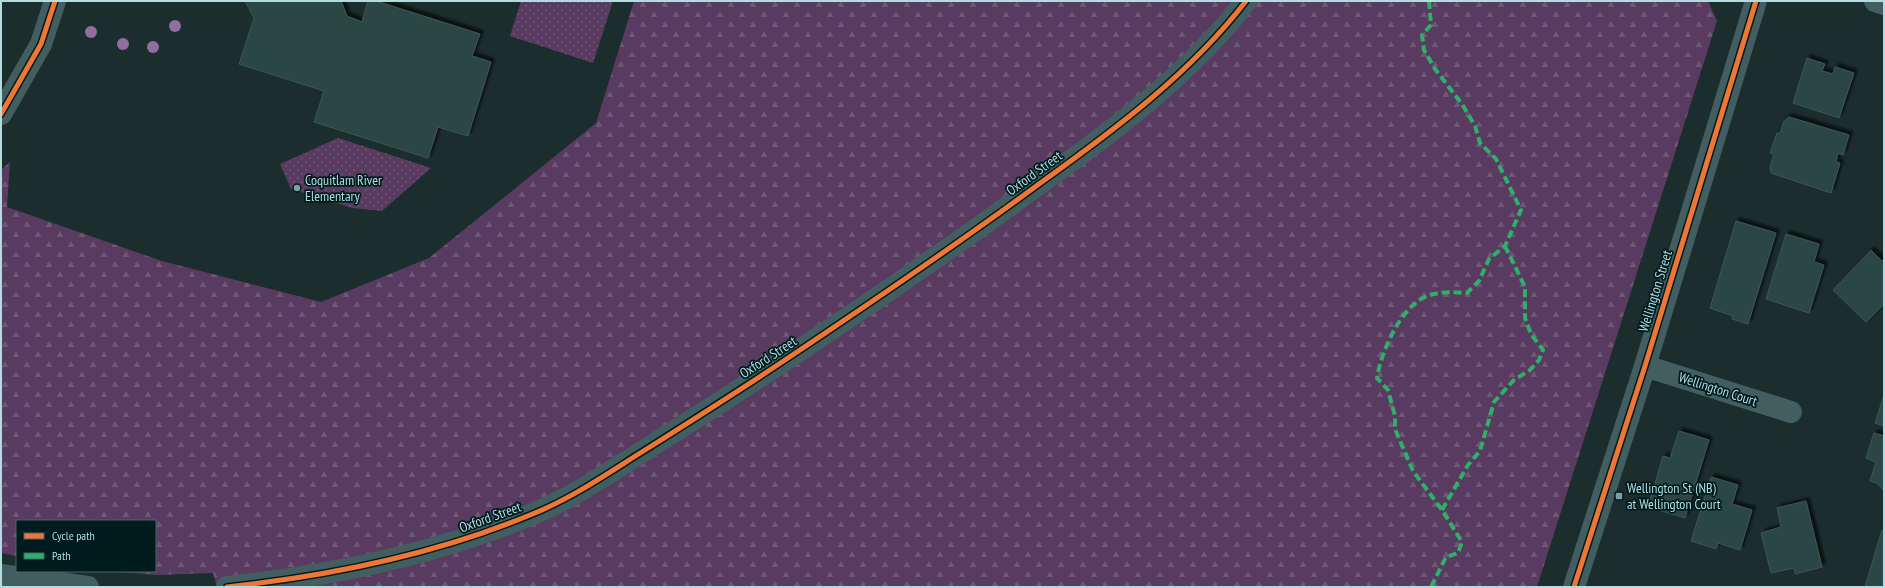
<svg xmlns="http://www.w3.org/2000/svg" width="1885" height="588" font-family="'PT Sans Narrow',sans-serif">
<style>
.forest{fill:url(#forest-firs)}
.park{fill:url(#park-dots)}
.building{fill:#2c4644;stroke:#3e5654;filter:url(#shadow)}
.lines{fill:none;stroke-linecap:round;stroke-linejoin:round}
.minor{stroke:#435e60;stroke-width:22}
.quiet{stroke:#2db169;stroke-width:4;stroke-dasharray:8 4;stroke-linecap:butt}
.cycleway-casing{stroke:#001b1d;stroke-width:8}
.cycleway{stroke:#f07635;stroke-width:5}
.tree{fill:#916e9f}
.poi-dot{fill:#7d9fa1;stroke:#001b1d;stroke-width:1.5}
.labels{text-anchor:middle;stroke-width:3.5;stroke-linejoin:round;paint-order:stroke}
.street-label{font-size:14px;fill:#b1dde0;stroke:#001b1d}
.poi-label{font-size:14px;fill:#b1dde0;stroke:#001b1d;text-anchor:start}
</style>
<defs>
<pattern id="forest-firs" width="22" height="20" patternUnits="userSpaceOnUse"><rect width="22" height="20" fill="#593a60"/><path d="M5 1l3.5 6h-7zM16 11l3.5 6h-7z" fill="#6e5676"/></pattern>
<pattern id="park-dots" width="8" height="8" patternUnits="userSpaceOnUse"><rect width="8" height="8" fill="#593a60"/><path d="M2 2h.1M6 6h.1" fill="none" stroke="#6e5676" stroke-width="1.8" stroke-linecap="round"/></pattern>
<filter id="shadow"><feDropShadow dx="3.5" dy="-3.5" stdDeviation="1" flood-color="#0009"/></filter>
</defs>
<rect width="100%" height="100%" fill="#1c2d2d"/>
<!-- forest -->
<path class="forest" d="M634,1H1708L1717,21L1537,587H217L213,573L158,575L109,571H155V521H17V556L1,553V170L10,162L7,207L162,261L321,302L429,258L596,123Z"/>
<!-- park -->
<path class="park" d="M521,1H613L593,63L510,36Z
M338,138L431,168L382,211L352,208L291,189L280,164Z"/>
<!-- building -->
<path class="building" d="M245,1H341L347,16L362,22L368,1H376L480,34L472,56L491,62L468,136L438,127L428,158L314,122L324,91L239,64L254,18Z
M1807,58L1825,64L1822,71L1833,74L1835,67L1854,73L1839,118L1793,103Z
M1789,117L1849,135L1843,155L1838,153L1836,162L1840,163L1831,193L1771,173L1770,167L1774,154L1770,153L1777,133H1780L1784,121Z
M1736,221L1776,233L1748,324L1732,319L1733,316L1710,308Z
M1786,234L1819,244L1814,262L1824,265L1809,313L1766,299Z
M1871,250L1882,261L1884,259V304L1866,322L1833,290Z
M1884,395V426L1875,423Z
M1679,431L1709,440L1685,518L1648,507L1663,456L1670,458Z
M1874,433L1884,436V491L1877,483L1870,481L1876,462L1866,458Z
M1711,477L1738,485L1732,504L1752,510L1740,550L1718,543L1716,549L1691,541Z
M1806,501L1822,567L1795,574L1794,568L1771,573L1761,533L1781,527L1777,508Z
M1882,530L1884,531V587H1865Z"/>
<g class="lines">
<!-- minor -->
<path class="minor" d="M1875,1L1884,4
M1,114L41,44L55,1
M1645,366L1791,412
M1,575L88,587
M227,587C328,576 436,554 530,515C571,499 608,473 645,450C691,421 737,392 782,362C869,304 955,246 1039,184C1113,131 1190,74 1246,1
M1574,587L1645,366L1756,1"/>
<!-- quiet -->
<path class="quiet" d="M1429,1L1431,25L1422,35L1424,50L1435,69L1462,104L1475,126L1480,143L1496,159L1521,210L1505,246L1489,259L1479,281L1467,293C1453,292 1441,291 1427,296C1401,306 1381,352 1377,378L1388,390L1395,416V429L1413,471L1442,510L1462,542L1458,553L1446,557L1431,587
M1442,510L1468,465L1480,451L1494,402L1514,380L1530,370L1539,360L1543,350L1531,334L1525,318V287L1505,246"/>
<defs>
<path id="cycleway" d="M1,114L41,44L55,1
M227,587C328,576 436,554 530,515C571,499 608,473 645,450C691,421 737,392 782,362C869,304 955,246 1039,184C1113,131 1190,74 1246,1
M1574,587L1645,366L1756,1"/>
</defs>
<!-- cycleway casing -->
<use href="#cycleway" class="cycleway-casing"/>
<!-- cycleway -->
<use href="#cycleway" class="cycleway"/>
</g>
<!-- trees -->
<g class="tree">
<circle cx="175" cy="26" r="6"/>
<circle cx="91" cy="32" r="6"/>
<circle cx="123" cy="44" r="6"/>
<circle cx="153" cy="47" r="6"/>
</g>
<!-- markers -->
<g class="poi-dot">
<circle cx="297" cy="188" r="4"/>
<rect x="1615" y="492" width="8" height="8" rx="2"/>
</g>
<g class="labels">
<!-- street labels -->
<g class="street-label">
<text transform="translate(1034 173) rotate(-36)" y="5">Oxford Street</text>
<text transform="translate(1655 291) rotate(-73)" y="5">Wellington Street</text>
<text transform="translate(768 357) rotate(-33)" y="5">Oxford Street</text>
<text transform="translate(1718 389) rotate(18)" y="5">Wellington Court</text>
<text transform="translate(490 517) rotate(-20)" y="5">Oxford Street</text>
</g>
<!-- poi labels -->
<g class="poi-label">
<text x="305" y="185">Coquitlam River<tspan x="305" dy="16">Elementary</tspan></text>
<text x="1627" y="493">Wellington St (NB)<tspan x="1627" dy="16">at Wellington Court</tspan></text>
</g>
</g>
<!-- border -->
<rect width="1885" height="588" fill="none" stroke="#b1dde0" stroke-width="4"/>
<!-- legend -->
<rect x="16" y="520" width="140" height="52" fill="#001b1d" stroke="#47696b"/>
<rect x="24" y="533" width="20" height="6" fill="#f07635" stroke="#47696b"/>
<text x="52" y="540" font-size="12" fill="#b1dde0">Cycle path</text>
<rect x="24" y="553" width="20" height="6" fill="#2db169" stroke="#47696b"/>
<text x="52" y="560" font-size="12" fill="#b1dde0">Path</text>
</svg>
